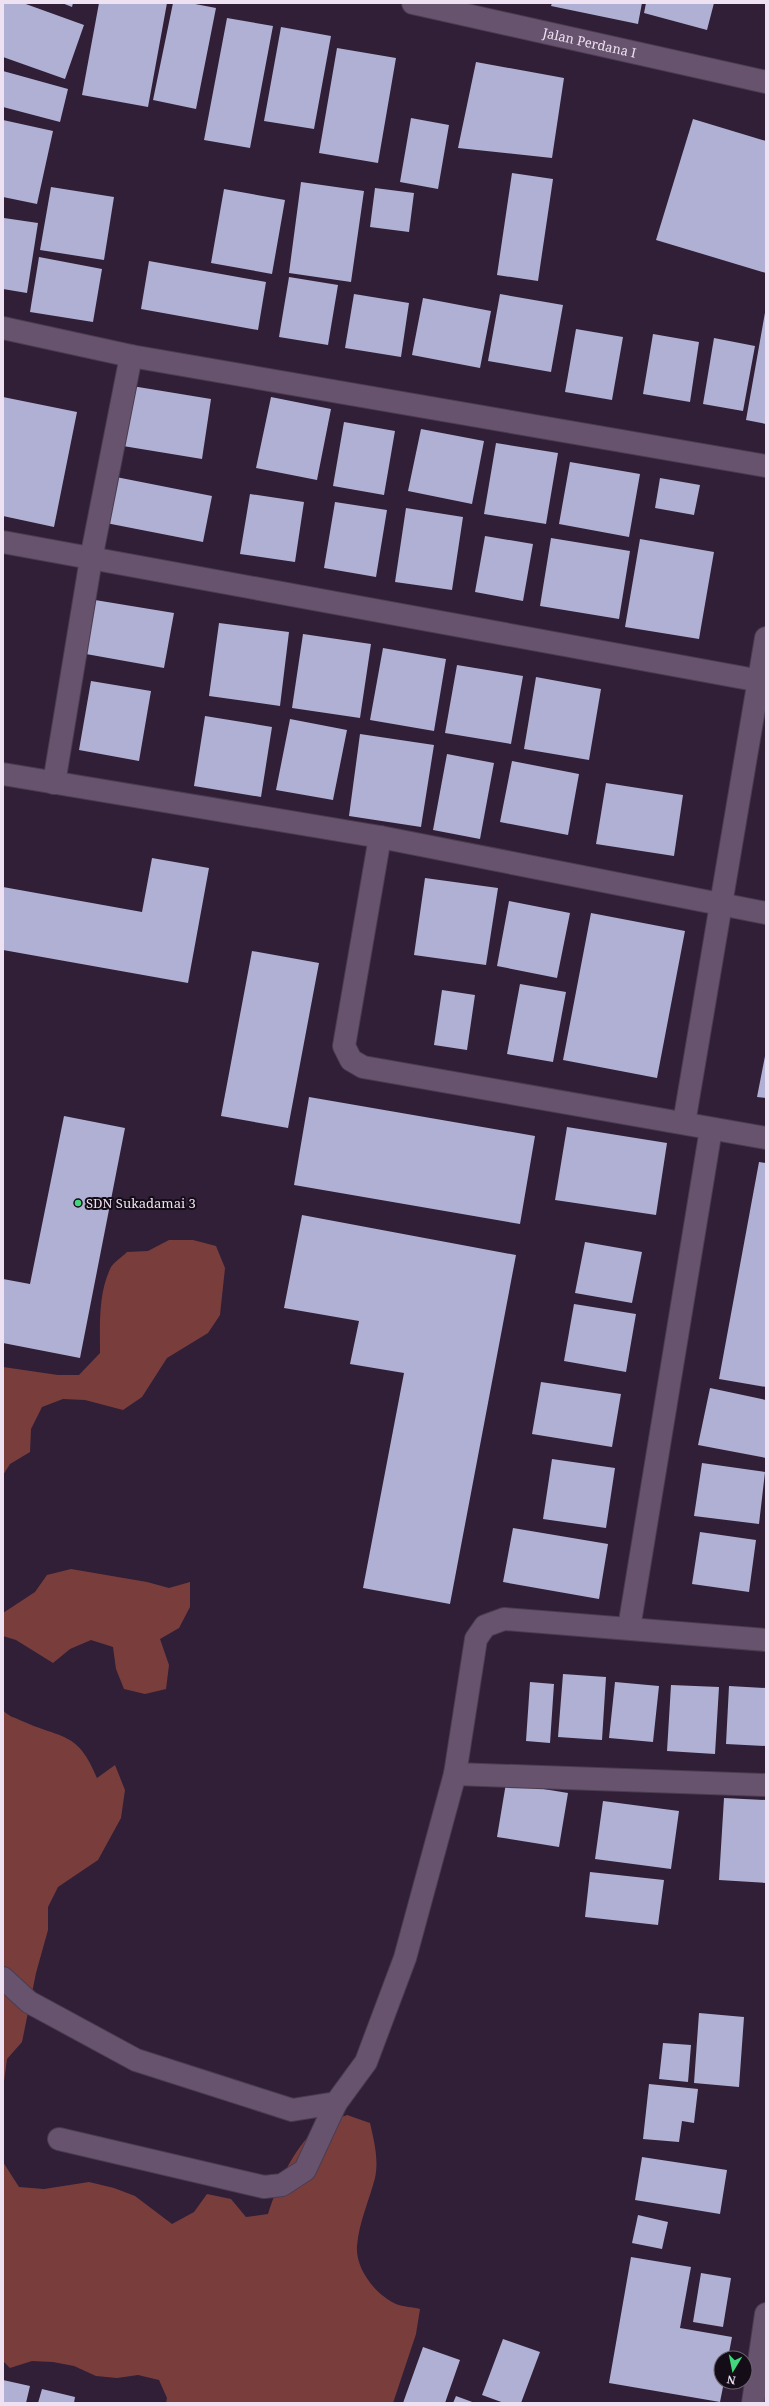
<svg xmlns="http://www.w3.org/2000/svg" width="769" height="2406" font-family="'Noto Serif',serif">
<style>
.forest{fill:#793e3c}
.building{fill:#afb0d3}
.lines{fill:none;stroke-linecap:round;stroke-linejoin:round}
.street-casing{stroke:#4b3c51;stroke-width:24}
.street{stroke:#67536e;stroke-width:22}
.poi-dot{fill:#42d77c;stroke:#140c17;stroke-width:1.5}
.labels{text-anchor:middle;stroke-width:4;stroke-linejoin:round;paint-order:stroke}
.street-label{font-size:13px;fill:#eee2f2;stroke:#140c17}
.poi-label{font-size:13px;fill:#eee2f2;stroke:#140c17;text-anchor:start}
</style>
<rect width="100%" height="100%" fill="#301f37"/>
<!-- forest -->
<path class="forest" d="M169,1240H193L216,1246L225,1268L220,1315L208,1333L167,1358L142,1397L123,1410L85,1400L63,1399L42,1407L31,1429L30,1452L10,1464L3,1475V1367L58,1375H79L100,1353C100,1326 98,1293 111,1267C114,1262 122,1257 127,1252L148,1251Z
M71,1569L147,1582L169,1588L190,1582V1607L179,1628L160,1639L169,1665L166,1689L145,1694L124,1689L116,1669L113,1647L91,1640L70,1649L53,1663L16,1640L3,1636V1613L35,1592L47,1575Z
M3,1710C7,1716 16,1718 22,1721C62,1739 78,1731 97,1778L115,1765L125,1790L121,1818L98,1860L58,1887L48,1907V1930L36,1973L22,2042L7,2059L3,2089Z
M347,2115L370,2123C374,2141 379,2159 375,2178C369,2201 359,2222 357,2246C355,2269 376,2295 396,2304C403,2307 413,2307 420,2309L416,2334L393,2403H166L167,2398L159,2380L138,2375L117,2378L96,2376L74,2366L53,2362L32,2361L10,2368L3,2361V2162L19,2187L44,2189L89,2182L114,2188L135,2196L172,2224L194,2212L207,2194L231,2199L246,2217L268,2214C277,2185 297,2139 324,2124C331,2120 340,2118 347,2115Z"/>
<!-- building -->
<path class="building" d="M3,3H23L84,25L65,79L3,57Z
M62,3H73L72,7Z
M99,3H167L148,107L82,95Z
M173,3H190L216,8L196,109L153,100Z
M552,3H642L638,24L551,6Z
M646,3H714L707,30L644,13Z
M227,18L273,26L250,148L204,140Z
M281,27L331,36L314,129L264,121Z
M337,48L396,58L378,163L319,153Z
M476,62L564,78L552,158L458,148Z
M3,71L68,89L60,122L3,107Z
M411,118L449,125L438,189L400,182Z
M693,119L766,141V273L656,240Z
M3,120L53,131L37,204L3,197Z
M512,173L553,179L538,281L497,275Z
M301,182L364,191L351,282L289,273Z
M51,187L114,197L104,260L40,250Z
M375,188L414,193L409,232L370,227Z
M224,189L285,200L272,274L211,263Z
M4,218L38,223L27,293L3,289Z
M39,257L102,269L93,322L30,312Z
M149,261L266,282L258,330L141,309Z
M289,277L338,285L328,345L279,337Z
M354,294L409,303L401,357L345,348Z
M500,294L563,305L551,372L488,361Z
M423,298L491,311L480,368L412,355Z
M766,307V424L746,420Z
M576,329L623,337L612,400L565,392Z
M653,334L699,342L690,402L643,394Z
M714,338L755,346L743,411L703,404Z
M132,386L211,399L202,459L123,446Z
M3,397L77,412L54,527L3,516Z
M271,397L331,409L317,480L256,468Z
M344,422L395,431L384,495L333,486Z
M421,429L484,441L472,504L408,491Z
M496,443L558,453L546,524L484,514Z
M570,462L640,474L629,537L559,524Z
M116,477L212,496L203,542L106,523Z
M660,478L700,485L694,515L655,508Z
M250,494L304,502L295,562L240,554Z
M335,502L387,510L376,577L324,568Z
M406,508L463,517L452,590L395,582Z
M485,536L533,544L523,601L475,592Z
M551,538L630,551L619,619L540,606Z
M640,539L714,552L699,639L625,627Z
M95,600L174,613L164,668L86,654Z
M219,623L289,632L280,706L209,696Z
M303,634L371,644L360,718L292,708Z
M383,648L446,659L434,731L370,720Z
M457,665L523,676L511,744L445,733Z
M536,677L601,689L589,760L524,749Z
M91,681L151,691L139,761L79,750Z
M205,716L272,727L261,797L194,786Z
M290,719L347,730L333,800L276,790Z
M360,734L434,745L421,827L349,816Z
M447,754L494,763L480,839L433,830Z
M512,761L579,774L568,835L500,822Z
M606,783L683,795L674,856L596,844Z
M152,858L209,868L188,983L3,950V887L142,912Z
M425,878L498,888L486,965L414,955Z
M509,901L570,913L557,978L497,966Z
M591,913L685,931L657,1078L563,1060Z
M252,951L319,963L288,1128L221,1116Z
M520,984L566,992L553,1062L507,1054Z
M442,990L475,995L467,1050L434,1045Z
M766,1051V1098L757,1097Z
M309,1097L535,1136L520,1224L294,1185Z
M64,1116L125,1128L80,1358L3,1343V1279L30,1284Z
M567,1127L667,1143L656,1215L555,1200Z
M759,1162L766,1163V1387L719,1379Z
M302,1215L516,1255L450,1604L363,1588L404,1373L350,1364L359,1321L284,1308Z
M585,1242L642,1252L632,1303L575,1293Z
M574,1304L636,1314L626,1372L564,1361Z
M541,1382L621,1394L612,1447L532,1434Z
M710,1388L766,1400V1458L698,1445Z
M552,1459L615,1468L606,1528L543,1519Z
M702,1463L765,1472L759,1524L694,1516Z
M513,1528L608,1544L599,1599L503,1582Z
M700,1532L756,1540L749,1592L692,1584Z
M563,1674L606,1677L602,1740L558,1737Z
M530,1682L554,1684L550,1743L526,1741Z
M615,1682L659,1686L653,1742L609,1738Z
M671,1685L719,1687L715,1754L667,1751Z
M729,1686L766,1688V1746L726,1744Z
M506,1783L568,1793L559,1847L497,1837Z
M724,1798L766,1800V1883L719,1880Z
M603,1801L679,1811L671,1869L595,1859Z
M590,1872L664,1880L658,1925L585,1917Z
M699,2013L744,2017L739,2087L694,2083Z
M663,2043L691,2045L688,2082L659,2079Z
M649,2084L698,2089L694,2123L682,2121L679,2142L643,2139Z
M642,2157L727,2170L720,2214L635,2200Z
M638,2215L668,2222L662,2249L632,2243Z
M631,2257L691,2267L680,2328L732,2337L728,2358H721V2382H724L720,2402L609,2383Z
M701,2273L731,2278L723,2327L693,2322Z
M503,2339L540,2352L521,2403H504L482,2395Z
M423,2347L460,2360L445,2403H403Z
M3,2380L30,2386L26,2403H3Z
M42,2389L75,2397L74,2403H38Z
M456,2396L475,2403H453Z"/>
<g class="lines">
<defs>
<g id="street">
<path id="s1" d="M413,3L766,82"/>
<path d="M3,328L131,356L766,466"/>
<path d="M3,542L766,682"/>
<path d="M3,774L380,837L766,913"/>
<path d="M54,783L91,559L131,356"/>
<path d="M380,837L344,1046L351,1060L363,1067L766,1138"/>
<path d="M684,1123L766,638"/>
<path d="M629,1628L711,1129"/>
<path d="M455,1774L766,1785"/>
<path d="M3,1978L29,2002L136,2060L292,2110L336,2103L366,2062L405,1958L455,1774L476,1639L485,1626L504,1619L766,1640"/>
<path d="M59,2139L264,2187L282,2185L305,2170L336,2103"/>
<path d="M753,2403L766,2314"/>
</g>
</defs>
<!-- street casing -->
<use href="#street" class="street-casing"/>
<!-- street -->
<use href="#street" class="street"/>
</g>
<!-- markers -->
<circle class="poi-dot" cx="78" cy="1203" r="4"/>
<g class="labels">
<!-- street labels -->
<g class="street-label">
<text dy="5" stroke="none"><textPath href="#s1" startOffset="181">Jalan Perdana I</textPath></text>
</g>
<!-- poi labels -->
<g class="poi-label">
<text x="86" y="1208">SDN Sukadamai 3</text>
</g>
</g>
<!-- border -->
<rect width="769" height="2406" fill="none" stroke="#eee2f2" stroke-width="8"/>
<!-- north arrow -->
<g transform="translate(733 2370) rotate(190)"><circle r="19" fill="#140c17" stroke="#6b626f"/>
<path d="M0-3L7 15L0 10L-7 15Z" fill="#42d77c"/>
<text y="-6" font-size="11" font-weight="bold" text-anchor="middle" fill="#eee2f2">N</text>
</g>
</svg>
